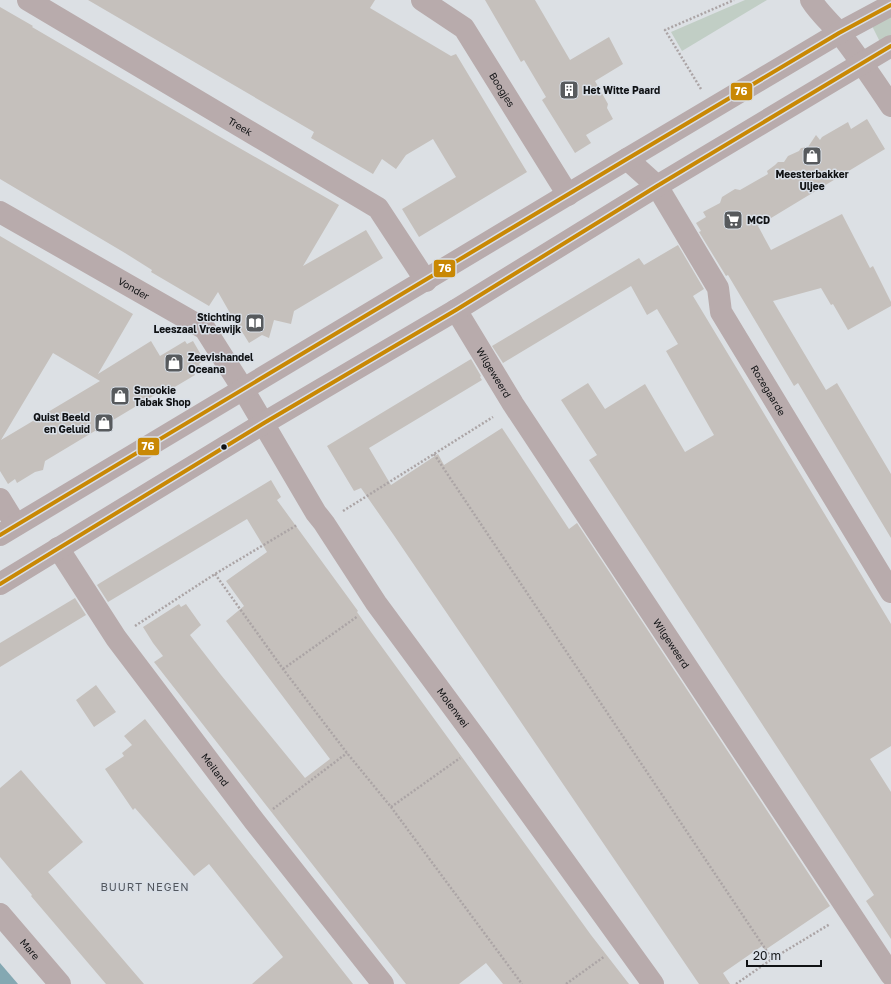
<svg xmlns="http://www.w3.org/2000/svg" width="891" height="984" font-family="'Golos Text',sans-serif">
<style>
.green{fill:#c1cec5}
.water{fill:#84a8b2}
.building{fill:#c5c0bc;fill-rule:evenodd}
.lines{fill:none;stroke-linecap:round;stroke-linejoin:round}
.path{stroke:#aba4a5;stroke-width:2.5;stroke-dasharray:2 2;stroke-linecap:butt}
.minor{stroke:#b8abac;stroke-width:22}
.bus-1-casing{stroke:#d9dfe7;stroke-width:7}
.bus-1{stroke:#c98804;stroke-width:4}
.bus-dot{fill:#101214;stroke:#d9dfe7;stroke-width:1.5}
.labels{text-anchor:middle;stroke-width:3;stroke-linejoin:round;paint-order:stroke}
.street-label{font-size:10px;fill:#101214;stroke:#d9dfe7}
.poi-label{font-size:10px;font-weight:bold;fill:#101214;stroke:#d9dfe7;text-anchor:start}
.neighbourhood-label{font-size:11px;letter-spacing:1px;fill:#52575e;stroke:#d9dfe7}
.line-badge{stroke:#d9dfe7;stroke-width:1.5}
.badge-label{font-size:11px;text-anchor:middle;font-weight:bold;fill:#fff}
</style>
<rect width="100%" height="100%" fill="#dce0e4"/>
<!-- green -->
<path class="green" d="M745,0H767L682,51L671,32Z
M891,13V36L880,42L871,24Z"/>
<!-- water -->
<path class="water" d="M0,963L18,984H0Z"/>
<!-- building -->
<path class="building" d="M88,0H375L370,8L451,56L456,54L527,172L419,237L402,209L456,177L433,139L406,155L396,169L382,159L373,174L311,138L314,132Z
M485,0H535L570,60L609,37L623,64L595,81L608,104L607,108L613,119L586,135L591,143L575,153L542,100L546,97L524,60L521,62Z
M0,7L33,26L32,27L215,134L339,205L303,266L366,230L383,258L294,311L291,324L274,320L269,338L262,335L249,343L236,322L225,316L230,313L218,292L209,306L151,272L152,270L125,253L0,179Z
M867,119L885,149L758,226L771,250L842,214L870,268L873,266L891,302V306L848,330L833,304L831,305L821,288L773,301L826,390L837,383L891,474V538L798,383L794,386L728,275L726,276L699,232L701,231L696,223L706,217L703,212L720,203L722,197L735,189L740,190L768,174L767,171L775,165L778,162H784L788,156L799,151L801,148L808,147L816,135L820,140L822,137L848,122L851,129Z
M0,236L133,314L98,374L151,341L160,356L185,341L187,344L193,341L204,360L199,364L201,367L193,372L195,375L168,391L163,390L45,461L43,470L35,472L17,483L15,479L8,484L0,471ZM53,353L100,381L1,440Z
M678,245L704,289L693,296L891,624V746L870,759L891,792V939L866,901L874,895L589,460L597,455L561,400L588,383L605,409L645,384L685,452L714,435L666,351L678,344L657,309L647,315L631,286L503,363L492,346L639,258L644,265Z
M471,359L481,376L480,377L482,380L369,448L391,485L438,454L444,465L502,428L569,529L577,523L830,906L765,950L762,946L723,973L730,984H699L393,534L361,488L354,491L327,446Z
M271,480L281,497L277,500L358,611L357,612L371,632L451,742L591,935L629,984H503L486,963L459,984H406L154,662L163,656L153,643L143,627L179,604L181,607L186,604L201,625L190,635L221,675L305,778L330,759L226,621L244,606L226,581L267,552L247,519L108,602L97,585L100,583Z
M75,598L86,615L0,667V643Z
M96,685L116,712L94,727L76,700Z
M145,719L197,786L353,984H252L283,957L209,864L194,876L135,808L133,810L105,769L124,756L122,753L132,745L124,736Z
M21,770L83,842L48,872L144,984H106L31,896L32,895L0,857V788Z"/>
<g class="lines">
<!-- path -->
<path class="path" d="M701,89L665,30L734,0
M434,454L772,959
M343,511L493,417
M215,574L283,669L347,753L391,807L522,984
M135,626L215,574L297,525
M283,669L358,616
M391,807L460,758
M273,809L347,753
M566,984L605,956
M736,984L772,959L830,924"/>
<!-- minor -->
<g class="minor">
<path id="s1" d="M28,0L378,208L426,281"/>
<path id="s2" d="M422,0L464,28L568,195"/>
<path d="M811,0C819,13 831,23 841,35C859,58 875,82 891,106"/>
<path id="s3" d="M627,159L657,186L718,288L721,312L891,592"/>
<path id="s4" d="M0,212L205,329L243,389L316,513L324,523L376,603L480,744L653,984"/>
<path id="s5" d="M456,310L513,404L891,975"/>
<path d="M0,499L16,525"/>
<path d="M0,535L627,159L839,33L891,5"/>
<path id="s6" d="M58,548L116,638L255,822L383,984"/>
<path d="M0,584L264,423L456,310L657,186L891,46"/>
<path id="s7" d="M0,914L60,984"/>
</g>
<defs>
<path id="bus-1" d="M0,535L627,159L839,33L891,5
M0,584L264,423L456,310L657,186L891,46"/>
</defs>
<!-- bus-1 casing -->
<use href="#bus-1" class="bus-1-casing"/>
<!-- bus-1 -->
<use href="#bus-1" class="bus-1"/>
</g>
<!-- icons -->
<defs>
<symbol id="building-square" viewBox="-11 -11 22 22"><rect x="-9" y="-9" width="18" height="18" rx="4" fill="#575a5d" stroke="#d9dfe7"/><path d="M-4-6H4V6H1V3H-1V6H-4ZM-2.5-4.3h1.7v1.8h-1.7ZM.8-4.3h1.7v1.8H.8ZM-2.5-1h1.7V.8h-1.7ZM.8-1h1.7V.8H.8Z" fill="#fff"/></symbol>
<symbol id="shop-square" viewBox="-11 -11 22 22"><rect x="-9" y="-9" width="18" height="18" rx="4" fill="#575a5d" stroke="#d9dfe7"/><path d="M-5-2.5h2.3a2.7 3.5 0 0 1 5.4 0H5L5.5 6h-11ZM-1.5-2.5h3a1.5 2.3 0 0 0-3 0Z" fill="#fff"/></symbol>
<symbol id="supermarket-square" viewBox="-11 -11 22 22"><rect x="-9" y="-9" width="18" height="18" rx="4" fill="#575a5d" stroke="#d9dfe7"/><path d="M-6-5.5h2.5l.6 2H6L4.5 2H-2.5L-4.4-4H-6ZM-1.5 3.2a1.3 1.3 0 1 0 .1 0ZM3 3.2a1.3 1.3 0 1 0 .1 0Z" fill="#fff"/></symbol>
<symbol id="library-square" viewBox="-11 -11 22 22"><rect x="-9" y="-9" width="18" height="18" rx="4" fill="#575a5d" stroke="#d9dfe7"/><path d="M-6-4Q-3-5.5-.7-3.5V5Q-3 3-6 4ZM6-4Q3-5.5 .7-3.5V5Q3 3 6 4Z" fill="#fff"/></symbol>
</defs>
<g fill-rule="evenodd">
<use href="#building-square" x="558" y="79" width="22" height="22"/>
<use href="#shop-square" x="801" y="145" width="22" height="22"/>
<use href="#supermarket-square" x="722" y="209" width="22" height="22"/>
<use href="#library-square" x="244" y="312" width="22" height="22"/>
<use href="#shop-square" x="163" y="352" width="22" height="22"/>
<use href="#shop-square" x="109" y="385" width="22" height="22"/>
<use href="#shop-square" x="93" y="412" width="22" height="22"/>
</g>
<!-- markers -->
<circle class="bus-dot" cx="224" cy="447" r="3.5"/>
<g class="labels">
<!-- street labels -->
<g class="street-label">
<text dy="4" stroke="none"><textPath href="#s2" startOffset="123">Boogjes</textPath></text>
<text dy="4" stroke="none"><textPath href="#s1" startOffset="247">Treek</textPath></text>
<text dy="4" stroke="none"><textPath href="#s4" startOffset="154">Vonder</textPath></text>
<text dy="4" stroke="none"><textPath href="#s5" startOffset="73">Wilgeweerd</textPath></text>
<text dy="4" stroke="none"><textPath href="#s3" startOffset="275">Rozegaarde</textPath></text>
<text dy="4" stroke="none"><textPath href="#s5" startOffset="397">Wilgeweerd</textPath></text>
<text dy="4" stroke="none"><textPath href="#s4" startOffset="689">Molenwei</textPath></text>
<text dy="4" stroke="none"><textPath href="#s6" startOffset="272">Meiland</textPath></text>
<text dy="4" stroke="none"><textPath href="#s7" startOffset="46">Mare</textPath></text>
</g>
<!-- poi labels -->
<g class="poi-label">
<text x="583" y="94">Het Witte Paard</text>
<text x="812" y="178" text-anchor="middle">Meesterbakker<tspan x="812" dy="12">Uljee</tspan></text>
<text x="747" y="224">MCD</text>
<text x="241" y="321" text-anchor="end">Stichting<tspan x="241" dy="12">Leeszaal Vreewijk</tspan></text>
<text x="188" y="361">Zeevishandel<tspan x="188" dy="12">Oceana</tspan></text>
<text x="134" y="394">Smookie<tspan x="134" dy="12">Tabak Shop</tspan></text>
<text x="90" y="421" text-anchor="end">Quist Beeld<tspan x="90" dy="12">en Geluid</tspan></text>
</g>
<!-- neighbourhood labels -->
<g class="neighbourhood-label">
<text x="145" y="891">BUURT NEGEN</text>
</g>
</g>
<g class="line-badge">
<rect x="730" y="82" width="23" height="19" rx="4" fill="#c98804"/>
<rect x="433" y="259" width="23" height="19" rx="4" fill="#c98804"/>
<rect x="137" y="437" width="23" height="19" rx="4" fill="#c98804"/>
</g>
<g class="badge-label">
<text x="741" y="95">76</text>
<text x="445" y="272">76</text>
<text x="148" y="450">76</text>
</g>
<!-- scale -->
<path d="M747 960v6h74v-6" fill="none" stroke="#101214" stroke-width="2"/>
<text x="753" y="960" font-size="12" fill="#101214" stroke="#d9dfe7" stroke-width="3" paint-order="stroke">20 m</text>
</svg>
